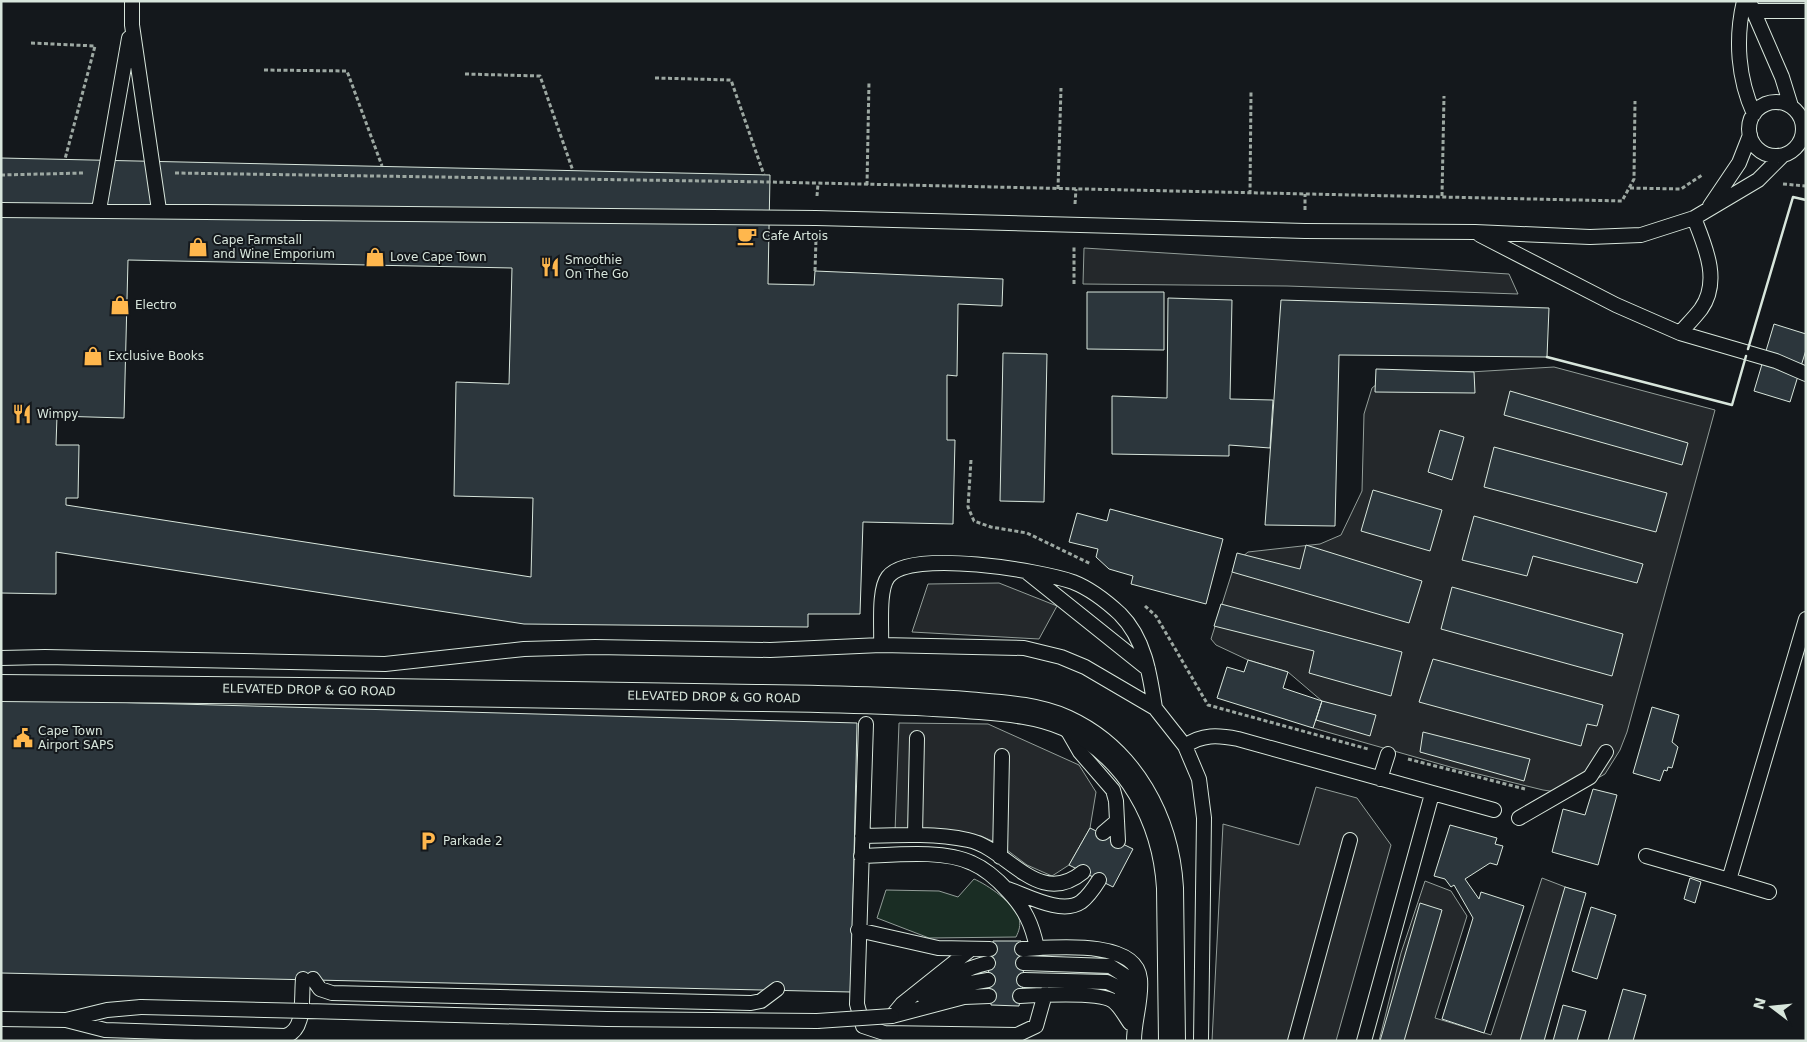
<svg xmlns="http://www.w3.org/2000/svg" width="1807" height="1042" font-family="'DejaVu Sans',sans-serif">
<style>
.green{fill:#1a2d24;stroke:#939e99}
.parking{fill:#24282b;stroke:#939e99}
.building{fill:#2c363c;stroke:#d8e6dc;fill-rule:evenodd}
.lines{fill:none;stroke-linecap:round;stroke-linejoin:round}
.lane-casing{stroke:#d8e6dc;stroke-width:16}
.street-casing{stroke:#d8e6dc;stroke-width:28}
.path{stroke:#9da8a2;stroke-width:3;stroke-dasharray:4 2.5;stroke-linecap:butt}
.lane{stroke:#14181c;stroke-width:14}
.street{stroke:#14181c;stroke-width:26}
.lane-bridge-casing{stroke:#d8e6dc;stroke-width:16;stroke-linecap:butt}
.lane-bridge{stroke:#14181c;stroke-width:14}
.wall{stroke:#d8e6dc;stroke-width:2.5}
.labels{text-anchor:middle;stroke-width:4;stroke-linejoin:round;paint-order:stroke}
.poi-label{font-size:12px;fill:#d8e6dc;stroke:#14181c;text-anchor:start}
.street-label{font-size:12px;fill:#d8e6dc;stroke:#14181c}
</style>
<rect width="100%" height="100%" fill="#14181c"/>
<!-- green -->
<path class="green" d="M974,879C988,885 1014,903 1019,918C1021,925 1019,931 1016,937L929,938L877,918L886,890L939,891L958,897Z"/>
<!-- parking -->
<path class="parking" d="M1084,248L1509,274L1518,294L1287,286L1083,284Z
M1554,367L1715,410L1627,732L1620,750L1605,774L1570,794L1543,790L1454,768L1313,728L1322,701L1288,672L1248,660L1216,645L1211,639L1235,563L1248,552L1320,544L1341,535L1362,491L1364,414L1372,388L1386,377Z
M999,583L1057,606L1039,639L912,632L928,584Z
M899,723L988,724L1079,765L1096,792L1090,828L1069,865L1052,876L1027,865L999,844L981,836L895,832Z
M1316,787L1357,798L1391,845L1336,1041H1212L1223,824L1299,845Z
M1542,878L1581,893L1538,1041H1379L1401,953L1425,881L1451,891L1467,916L1435,1018L1491,1035Z"/>
<!-- building -->
<path class="building" d="M1,158L770,175L768,284L814,285L815,271L1003,279L1002,306L958,304L957,376L947,375V440H955L953,524L863,522L860,614H808V627L524,624L56,552V594L1,593ZM128,260L512,268L509,384L456,382L454,496L533,498L531,577L66,505V498H78L79,445H56L57,416L124,418Z
M1087,292H1164V350L1087,349Z
M1168,298L1232,300L1230,399L1273,400L1270,448L1229,445V456L1112,454V396L1167,398Z
M1281,300L1549,308L1547,357L1339,355L1335,526L1265,525Z
M1774,324L1806,334V350L1790,402L1754,391Z
M1003,353L1047,354L1044,502L1000,501Z
M1376,369L1474,372L1475,393L1375,392Z
M1510,391L1688,443L1682,465L1504,415Z
M1440,430L1464,437L1452,480L1428,472Z
M1494,447L1667,493L1656,532L1484,487Z
M1373,490L1442,510L1430,551L1361,531Z
M1110,509L1223,539L1206,604L1131,584L1133,576L1109,569L1096,557L1098,549L1069,542L1077,513L1107,521Z
M1474,516L1643,564L1637,583L1533,556L1527,576L1462,560Z
M1306,545L1422,581L1409,623L1232,572L1237,553L1300,569Z
M1452,587L1623,634L1612,676L1441,629Z
M1221,604L1402,652L1391,696L1309,673L1314,651L1214,626Z
M1433,659L1603,705L1597,726L1587,724L1581,746L1419,702Z
M1248,660L1288,672L1283,688L1322,701L1313,728L1217,698L1227,667L1244,672Z
M1,699L857,723L851,992L1,973Z
M1322,701L1376,715L1370,736L1316,720Z
M1652,707L1679,715L1672,742L1678,747L1672,768L1668,767L1667,771L1664,770L1660,781L1633,773Z
M1423,732L1530,759L1524,781L1420,752Z
M1593,789L1617,795L1598,865L1552,852L1563,809L1585,815Z
M1450,825L1497,838L1495,844L1503,846L1497,865L1490,863L1465,879L1479,899L1481,892L1524,906L1484,1033L1442,1019L1473,918L1454,885L1451,887L1445,879L1434,876Z
M1090,828L1133,849L1113,887L1069,865Z
M1690,878L1701,882L1695,903L1684,899Z
M1565,887L1586,893L1544,1041H1520Z
M1420,903L1442,910L1404,1041H1380Z
M1591,907L1616,915L1597,979L1572,971Z
M993,941H1021L1024,980L1019,1006L991,1005L988,963Z
M1623,989L1646,995L1633,1041H1608Z
M1563,1005L1586,1011L1577,1041H1553Z"/>
<g class="lines">
<defs>
<path id="lane" d="M132,1V25L159,210
M1744,1C1735,39 1738,79 1754,114
M1749,1L1782,77L1791,106
M1753,11H1806
M1749 129a27 27 0 1 1 54 0a27 27 0 1 1-54 0Z
M1710,206L1739,163L1750,135
M1,210L816,218L1305,231L1475,232L1590,237L1641,235L1694,218L1758,180L1782,156
M99,210L129,38
M1480,235L1616,305L1680,333L1776,361L1806,374
M1680,333C1687,325 1695,317 1701,309C1721,281 1705,246 1694,218
M1028,573L1148,669
M881,645C882,628 878,590 888,577C910,548 1042,571 1073,582C1091,589 1106,601 1120,614C1145,639 1150,675 1155,708
M1,658L45,657L385,664L524,649L595,647L770,650L881,645L1024,648L1061,657L1085,667L1155,708L1185,746L1199,779L1204,818L1201,1041
M866,724L857,1004L863,1026L884,1033L1017,1035L1036,1026L1045,994
M1065,726L1080,752L1113,790L1116,801L1118,841
M1185,746C1202,734 1218,735 1238,739L1494,810
M1380,779L1388,754
M1519,818L1590,777L1606,752
M1103,833L1117,821
M915,835L917,738
M862,836C897,835 934,833 968,840C1008,848 1038,909 1083,872
M861,856C893,855 943,849 972,863C986,869 998,880 1008,891C1025,909 1032,924 1037,948
M1646,856L1729,880L1806,619
M1000,857L1002,756
M1729,880L1769,892
M1008,889C1028,896 1062,915 1081,902C1089,896 1094,888 1099,880
M858,930L938,948L990,949
M1022,949C1051,948 1136,938 1140,979C1142,1000 1134,1020 1134,1041
M1023,963L1110,966L1130,979L1137,996
M313,979L320,989L332,993L751,1003L761,1001L777,989
M1024,980L1107,982L1120,988L1135,1021
M1020,996C1039,995 1100,992 1113,1001C1120,1006 1125,1016 1130,1023
M924,997C944,982 963,968 988,963
M939,1000L971,983L988,980
M308,1011L607,1019L817,1021
M892,1016L902,1004L971,949
M892,1016L964,997L989,996
M1,1019L66,1020L107,1010L141,1007
M66,1020L105,1030L285,1036C306,1031 301,998 303,979
M1295,1041L1350,840
M1364,1041L1432,794"/>
<path id="street" d="M1,688C253,690 504,693 756,698C826,699 896,700 966,705C1000,708 1035,709 1066,723C1131,753 1166,820 1170,888L1172,1041"/>
</defs>
<!-- lane casing -->
<use href="#lane" class="lane-casing"/>
<!-- street casing -->
<use href="#street" class="street-casing"/>
<!-- path -->
<path class="path" d="M31,43L95,46L65,159
M264,70L347,71L382,166
M465,74L540,76L573,171
M655,78L731,80L764,175
M175,173L770,182L1622,201L1634,179L1635,101
M1,175L84,173
M1783,184L1806,186
M867,185L869,81
M1630,188L1681,189L1702,175
M1058,189L1061,88
M1250,194L1251,92
M817,196L818,184
M1442,196L1444,96
M1075,204L1076,189
M1305,210V194
M815,271L816,239
M1074,284V247
M971,460L968,507L974,521L991,527L1027,533L1091,564
M1145,606L1156,616L1208,705L1368,749
M1408,759L1525,789"/>
<!-- lane -->
<use href="#lane" class="lane"/>
<!-- street -->
<use href="#street" class="street"/>
<defs>
<path id="lane-bridge" d="M141,1007L308,1011
M817,1021L892,1016"/>
</defs>
<!-- lane-bridge casing -->
<use href="#lane-bridge" class="lane-bridge-casing"/>
<!-- lane-bridge -->
<use href="#lane-bridge" class="lane-bridge"/>
<!-- wall -->
<path class="wall" d="M1748,349L1793,197L1806,200
M1547,357L1732,405L1746,356"/>
</g>
<!-- icons -->
<defs>
<symbol id="cafe-bare" viewBox="-9 -9 18 18"><path d="M-5.5-4.5H6V0H3Q3 3.5 0 3.5H-2.5Q-5.5 3.5-5.5 0ZM3-3.2v2h1.7v-2ZM-6 4.5H4V6H-6Z" fill="#ffb74d" stroke="#14181c" stroke-width="2.5" paint-order="stroke"/></symbol>
<symbol id="shop-bare" viewBox="-9 -9 18 18"><path d="M-5-2.5h2.3a2.7 3.5 0 0 1 5.4 0H5L5.5 6h-11ZM-1.5-2.5h3a1.5 2.3 0 0 0-3 0Z" fill="#ffb74d" stroke="#14181c" stroke-width="2.5" paint-order="stroke"/></symbol>
<symbol id="restaurant-bare" viewBox="-9 -9 18 18"><path d="M-5-6h1v4h1v-4h1v4h1v-4h1v5L-1.5 .5V6h-2V.5L-5-1ZM5-6V6H3V1.5H1.5Q1.5-4 5-6Z" fill="#ffb74d" stroke="#14181c" stroke-width="2.5" paint-order="stroke"/></symbol>
<symbol id="civic-bare" viewBox="-9 -9 18 18"><path d="M-.6-6.5H3V-4.5H.6V-3L4-1V1h2V6H-6V1h2V-1L-.6-3ZM-1.2 2.5V6h2.4V2.5Z" fill="#ffb74d" stroke="#14181c" stroke-width="2.5" paint-order="stroke"/></symbol>
<symbol id="parking-bare" viewBox="-9 -9 18 18"><path d="M-3.5-5.5H1a3.5 3.5 0 0 1 0 7H-1V5.5H-3.5ZM-1-3.4V-.6H.8a1.4 1.4 0 0 0 0-2.8Z" fill="#ffb74d" stroke="#14181c" stroke-width="2.5" paint-order="stroke"/></symbol>
</defs>
<g fill-rule="evenodd">
<use href="#cafe-bare" x="733" y="222" width="28" height="28"/>
<use href="#shop-bare" x="184" y="233" width="28" height="28"/>
<use href="#shop-bare" x="361" y="243" width="28" height="28"/>
<use href="#restaurant-bare" x="536" y="253" width="28" height="28"/>
<use href="#shop-bare" x="106" y="291" width="28" height="28"/>
<use href="#shop-bare" x="79" y="342" width="28" height="28"/>
<use href="#restaurant-bare" x="8" y="400" width="28" height="28"/>
<use href="#civic-bare" x="9" y="724" width="28" height="28"/>
<use href="#parking-bare" x="414" y="827" width="28" height="28"/>
</g>
<g class="labels">
<!-- poi labels -->
<g class="poi-label">
<text x="762" y="240">Cafe Artois</text>
<text x="213" y="244">Cape Farmstall<tspan x="213" dy="14">and Wine Emporium</tspan></text>
<text x="390" y="261">Love Cape Town</text>
<text x="565" y="264">Smoothie<tspan x="565" dy="14">On The Go</tspan></text>
<text x="135" y="309">Electro</text>
<text x="108" y="360">Exclusive Books</text>
<text x="37" y="418">Wimpy</text>
<text x="38" y="735">Cape Town<tspan x="38" dy="14">Airport SAPS</tspan></text>
<text x="443" y="845">Parkade 2</text>
</g>
<!-- street labels -->
<g class="street-label">
<text transform="translate(309 690) rotate(1)" y="4">ELEVATED DROP &amp; GO ROAD</text>
<text transform="translate(714 697) rotate(1)" y="4">ELEVATED DROP &amp; GO ROAD</text>
</g>
</g>
<!-- border -->
<rect width="1807" height="1042" fill="none" stroke="#d8e6dc" stroke-width="5"/>
<!-- north arrow -->
<g transform="translate(1772 1007) rotate(286)" stroke="#14181c" stroke-width="4" paint-order="stroke">
<path d="M0-4L9 19L0 12L-9 19Z" fill="#d8e6dc"/>
<text y="-8" font-size="14" font-weight="bold" text-anchor="middle" fill="#d8e6dc">N</text>
</g>
</svg>
